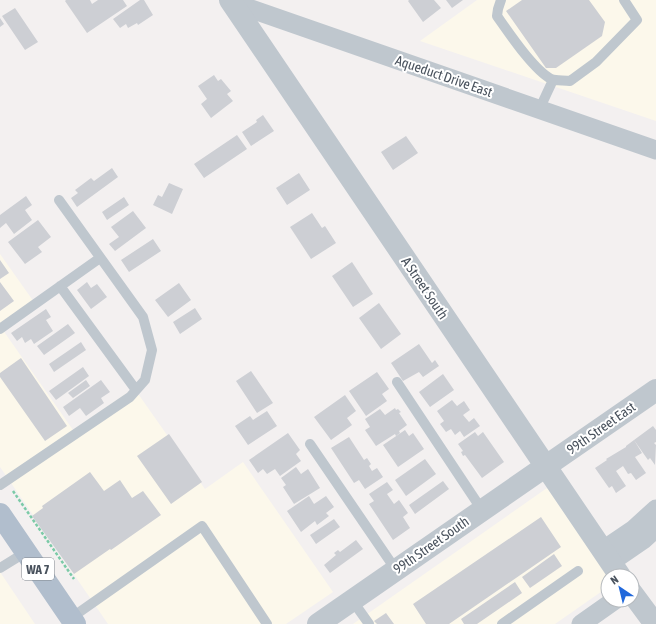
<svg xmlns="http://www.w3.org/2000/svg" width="656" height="624" font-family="'Asap Condensed',sans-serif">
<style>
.commercial{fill:#fcf8eb}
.building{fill:#cdcfd4}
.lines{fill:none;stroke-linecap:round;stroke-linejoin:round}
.path{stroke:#7bcaa7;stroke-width:2.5;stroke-dasharray:3 2;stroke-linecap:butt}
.service{stroke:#bfc7ce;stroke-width:10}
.minor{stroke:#bfc7ce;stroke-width:19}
.tertiary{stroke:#bfc7ce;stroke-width:22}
.primary{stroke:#b1becd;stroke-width:22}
.labels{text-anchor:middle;stroke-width:4;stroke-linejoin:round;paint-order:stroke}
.shield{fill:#fff;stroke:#80868e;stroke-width:1}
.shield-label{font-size:13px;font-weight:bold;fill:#49525d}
.street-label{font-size:14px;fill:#49525d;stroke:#fff}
</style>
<rect width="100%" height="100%" fill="#f3f0f0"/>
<!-- commercial -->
<path class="commercial" d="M477,0H656V121L420,41Z
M0,254L34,302L0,326L73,430L134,388L205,489L243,462L333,592L286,624H108L0,467Z
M547,488L608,576V587L555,624H353Z
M0,572L35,624H0Z"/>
<!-- building -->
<path class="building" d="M66,0H90L92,4L98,0H123L127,6L87,33L65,1Z
M140,0H144L153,15L138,25L137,23L128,28L126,24L120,28L113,19Z
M409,0H434L441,8L423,22L408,1Z
M446,0H463L452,8Z
M522,0H589L605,22L602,36L556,68H546L506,11Z
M15,8L38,42L25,50L2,16Z
M0,18L4,24L0,27Z
M214,75L218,81L221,79L231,91L227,94L233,101L211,118L201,104L207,99L198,86Z
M263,115L274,131L251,146L242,132L257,122L256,120Z
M237,135L247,149L204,178L194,164Z
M406,136L418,153L393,170L381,152Z
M112,168L118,177L77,207L71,198L78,193L75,190L91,178L94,181Z
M299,173L310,190L287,205L276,188Z
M169,183L183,189L172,214L153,205L158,195L162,197Z
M26,196L32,205L25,210L32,220L14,234L6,223L0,228V215Z
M124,197L129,205L107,220L102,212Z
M133,211L146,228L115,251L109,244L119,237L111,227Z
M312,213L322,228L325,226L336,243L311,259L290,227Z
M38,220L51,237L38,247L42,252L25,264L8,242Z
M153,239L161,251L129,272L121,260Z
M0,260L9,273L0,279Z
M352,262L373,294L353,307L332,276Z
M0,282L14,301L0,311Z
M87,282L91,288L97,284L107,297L91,309L77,290Z
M179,283L191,300L168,317L155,300Z
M379,303L401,334L381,349L359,318Z
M195,308L202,319L180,334L173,322Z
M46,309L51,317L46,320L53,331L34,344L31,339L25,343L22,337L17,341L11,333Z
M68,324L75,333L44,355L37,346Z
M81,342L86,350L54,372L49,364Z
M419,344L432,363L435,360L439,366L423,377L419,372L403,381L391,363Z
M21,358L67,426L45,441L0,377V373Z
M83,367L89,376L56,400L49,391Z
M251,371L273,403L257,413L236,381Z
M377,372L389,389L382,394L387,401L366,416L349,391Z
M443,374L454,390L430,407L419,392Z
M86,380L90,386L73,398L68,393Z
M101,380L110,392L101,398L104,403L86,416L80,408L69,416L63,407Z
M345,395L356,411L347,418L352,425L331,440L314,417Z
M452,400L457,406L464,401L470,410L463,415L469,422L474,418L480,426L464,437L460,431L455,435L451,429L446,432L440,424L444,421L437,411Z
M395,408L396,410L398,409L401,412L399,413L407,425L399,431L400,433L396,436L395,434L376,446L365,430L370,427L365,419L380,409L385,415Z
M267,411L277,426L248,445L235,426L250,416L253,420Z
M653,426L656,430V442L654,443L656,445L655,465L650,458L648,460L634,440Z
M405,430L409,436L413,433L424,449L398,467L383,445Z
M475,432L478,436L483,432L504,462L482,478L465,455L463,456L461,452L463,451L458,444Z
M288,433L300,450L296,454L301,461L280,476L275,469L267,474L263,469L258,473L249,460Z
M169,434L202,482L171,504L137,456Z
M349,437L364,460L367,458L371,464L369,466L372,471L377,468L383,477L365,489L359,480L354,483L331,448Z
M634,440L642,453L635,457L646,473L636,480L631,473L628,474L623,466L616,471L626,486L616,493L612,486L609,488L595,468L607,460L606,459L626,447V446Z
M425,459L436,474L406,496L395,480Z
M296,467L301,474L308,469L320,488L294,504L283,487L286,485L281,478Z
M90,472L104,491L120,480L132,498L143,491L161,515L111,550L110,549L74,574L32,516L43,508L42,506Z
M443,481L449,489L415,514L409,505Z
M387,482L393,490L387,494L394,504L399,500L408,513L403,517L410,528L393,540L369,504L374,501L369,494Z
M309,496L314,504L326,496L334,507L326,513L329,516L317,525L315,521L301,532L287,511Z
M541,517L561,547L449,624H426L413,604Z
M334,519L340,527L316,544L310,535Z
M356,540L363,549L330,573L324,565L336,555L334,553L338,550L340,552Z
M554,554L562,566L530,588L522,577Z
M515,582L522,593L477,624H464L461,619Z
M386,613L394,624H377L374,621Z"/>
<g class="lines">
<!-- path -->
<path class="path" d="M13,491L74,579"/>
<!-- service -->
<path class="service" d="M501,0L498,9L497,16C509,33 533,69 551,79C556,81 564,80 570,81L596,62L637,20L624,0
M539,110L553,80
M60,286L136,390
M0,329L100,258
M397,382L482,510
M310,444L396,570
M0,485L130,397L145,380L152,350L143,317L59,200
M0,568L26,552
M352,600L369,624
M71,618L202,526L267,624
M502,624L578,571"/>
<!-- minor -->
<path class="minor" d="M231,2L656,150
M603,550L634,529L656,509
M611,562L643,540L656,528
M581,624L615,600"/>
<!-- tertiary -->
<path class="tertiary" d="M230,0L620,576
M632,593L655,624
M318,624L656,390"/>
<!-- primary -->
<path class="primary" d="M0,514L75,624"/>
</g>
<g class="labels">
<!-- shield labels -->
<rect class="shield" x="22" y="558" width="32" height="22" rx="3"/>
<g class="shield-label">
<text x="38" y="574">WA 7</text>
</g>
<!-- street labels -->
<g class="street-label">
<text transform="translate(444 76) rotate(19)" y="5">Aqueduct Drive East</text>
<text transform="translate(425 288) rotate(56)" y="5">A Street South</text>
<text transform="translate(601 428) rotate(-35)" y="5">99th Street East</text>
<text transform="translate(431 545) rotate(-35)" y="5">99th Street South</text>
</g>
</g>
<!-- north arrow -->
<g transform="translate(620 588) rotate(325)"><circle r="19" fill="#ffffff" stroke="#b6babe"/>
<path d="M0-3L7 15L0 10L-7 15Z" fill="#2168db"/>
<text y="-6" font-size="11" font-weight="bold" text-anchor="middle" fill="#49525d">N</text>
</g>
</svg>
